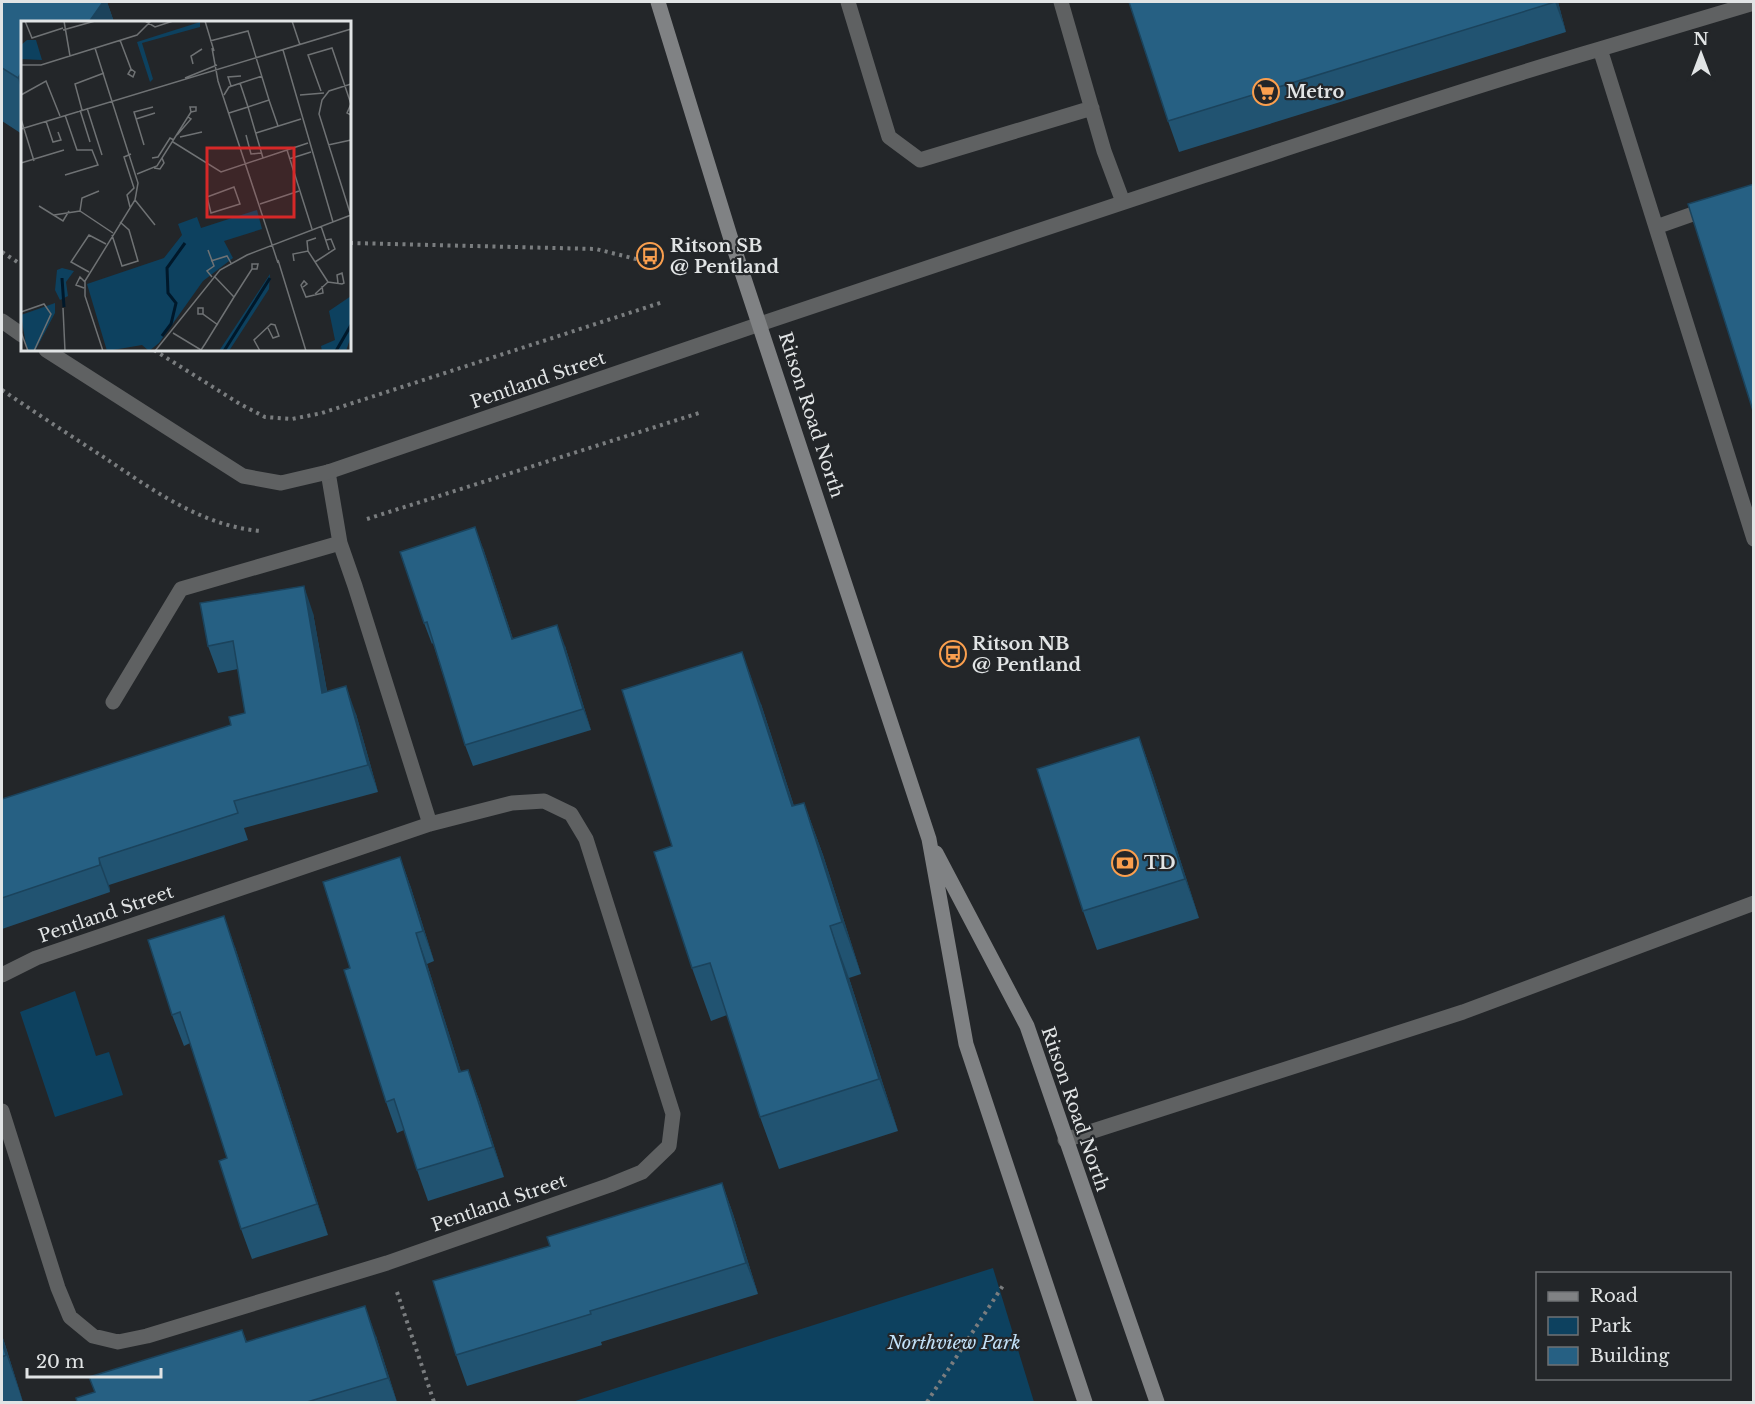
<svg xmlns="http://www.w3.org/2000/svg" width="1755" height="1404" viewBox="0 0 1755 1404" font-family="'Libre Baskerville',serif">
	<rect width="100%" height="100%" fill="#232629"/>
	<path fill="#0d415f" d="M 75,991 L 96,1056 L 109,1052 L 123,1095 L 55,1117 L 20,1012 Z
		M 993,1268 L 1034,1402 L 572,1402 Z"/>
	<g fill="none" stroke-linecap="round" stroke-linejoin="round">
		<path stroke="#7a7d7f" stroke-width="4" stroke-dasharray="3 4.5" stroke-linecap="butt" d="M 350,243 L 596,249 L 652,263
			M 2,252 L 22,265
			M 154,350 L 240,404 L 265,417 L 292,419 L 322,413 L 663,302
			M 2,390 C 36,413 71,436 105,458 C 153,490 203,527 262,531
			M 367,519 L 699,413
			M 397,1292 L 434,1402
			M 927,1402 L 1004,1284"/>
		<path stroke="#5f6162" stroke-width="15" d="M 848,2 L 889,137 L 920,160 L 1092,108
			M 1061,2 L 1104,151 L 1123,202
			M 1600,49 L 1754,3
			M 1656,227 L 1710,208
			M 760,324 C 908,274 1055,225 1203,176 C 1335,133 1466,88 1600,49 L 1754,539
			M 328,472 L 340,543 L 355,586 L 430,824
			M 113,702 L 181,589 L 340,543
			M 2,975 L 36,958 L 430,824 L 512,803 L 544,801 L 571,814 L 586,839 L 673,1114 L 669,1146 L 642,1172 L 610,1185 L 387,1263 L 147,1336 L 118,1342 L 93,1336 L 70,1317 L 58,1288 L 2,1111
			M 1065,1140 L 1463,1012 L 1754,903"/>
		<path stroke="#5f6162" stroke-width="15" d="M 2,321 L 22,335
			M 46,350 L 243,476 L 281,483 L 328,472 L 760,324"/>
		<path stroke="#808284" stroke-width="15" d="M 658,2 L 730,236 L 929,839 L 966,1044 L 1085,1402
			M 936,853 L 1027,1026 L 1157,1402"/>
	</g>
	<path fill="#215371" d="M 2,2 L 107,2 L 114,22 L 22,22 L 22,134 L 2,121 Z
		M 1129,2 L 1558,2 L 1566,32 L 1179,152 L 1168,121 Z
		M 483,548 L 513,639 L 565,646 L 591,730 L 473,766 L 465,745 L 433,643 L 432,644 L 424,623 Z
		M 313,613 L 327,691 L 356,714 L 378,792 L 244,828 L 248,840 L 109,885 L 110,892 L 2,929 L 2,799 L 231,725 L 245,713 L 238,669 L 218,673 L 208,646 Z
		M 761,704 L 794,806 L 804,803 L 823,855 L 861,974 L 849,978 L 898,1131 L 779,1169 L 760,1117 L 727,1015 L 711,1021 L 692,968 L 672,846 Z
		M 1139,737 L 1153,776 L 1199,918 L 1097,950 L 1083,911 Z
		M 400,857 L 411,888 L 434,961 L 427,964 L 461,1072 L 468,1070 L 479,1100 L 504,1177 L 428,1201 L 417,1170 L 404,1130 L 397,1133 L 386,1102 Z
		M 235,947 L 328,1235 L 252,1259 L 241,1229 L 227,1158 L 190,1043 L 184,1046 L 172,1015 Z
		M 722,1183 L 733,1214 L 758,1294 L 601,1342 L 602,1345 L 467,1386 L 456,1355 L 550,1246 Z
		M 242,1330 L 247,1342 L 376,1336 L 397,1402 L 77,1402 L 95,1392 Z
		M 2,1335 L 23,1402 L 2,1402 Z"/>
	<path fill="#1b435c" d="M 103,2 L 107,2 L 114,22 L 89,22 Z
		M 1555,2 L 1558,2 L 1566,32 Z
		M 22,71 L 22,92 L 18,78 Z
		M 475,527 L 483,548 L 520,660 L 512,639 Z
		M 304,586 L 313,613 L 332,720 L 322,693 Z
		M 557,625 L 565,646 L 591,730 L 583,709 Z
		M 742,652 L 761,704 L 811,859 L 792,806 Z
		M 346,686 L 356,714 L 378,792 L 368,765 Z
		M 1139,737 L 1153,776 L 1199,918 L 1185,879 Z
		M 804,803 L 823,855 L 861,974 L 842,922 Z
		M 400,857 L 411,888 L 434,961 L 423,931 Z
		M 99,858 L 109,885 L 110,892 L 100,865 Z
		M 224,916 L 235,947 L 328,1235 L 317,1204 Z
		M 830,926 L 849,978 L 898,1131 L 879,1079 Z
		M 416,933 L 427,964 L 471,1103 L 459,1072 Z
		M 468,1070 L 479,1100 L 504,1177 L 493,1147 Z
		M 722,1183 L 733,1214 L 758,1294 L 746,1263 Z
		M 365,1306 L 376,1336 L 397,1402 L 388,1378 Z
		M 2,1335 L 23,1402 L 2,1342 Z"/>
	<path fill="#266083" stroke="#1b435c" stroke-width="1.5" d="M 2,2 L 103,2 L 89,22 L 22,22 L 22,71 L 18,78 L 2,68 Z
		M 1129,2 L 1555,2 L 1168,121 Z
		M 1754,184 L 1754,414 L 1688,204 Z
		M 475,527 L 512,639 L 557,625 L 583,709 L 465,745 L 427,622 L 424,623 L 400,552 Z
		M 304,586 L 322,693 L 346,686 L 368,765 L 234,801 L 238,813 L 99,858 L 100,865 L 2,898 L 2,799 L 231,725 L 229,717 L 245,713 L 233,641 L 208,646 L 200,603 Z
		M 742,652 L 792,806 L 804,803 L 842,922 L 830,926 L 879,1079 L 760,1117 L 710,963 L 692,968 L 654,852 L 672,846 L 622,690 Z
		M 1139,737 L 1185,879 L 1083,911 L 1037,769 Z
		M 400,857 L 423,931 L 416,933 L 459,1072 L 468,1070 L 493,1147 L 417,1170 L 394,1099 L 386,1102 L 344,970 L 350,968 L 323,882 Z
		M 224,916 L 317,1204 L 241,1229 L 219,1161 L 227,1158 L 180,1012 L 172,1015 L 148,940 Z
		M 722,1183 L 746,1263 L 590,1311 L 591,1314 L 456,1355 L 433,1281 L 550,1246 L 547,1237 Z
		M 365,1306 L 388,1378 L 307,1402 L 77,1402 L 76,1398 L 95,1392 L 89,1377 L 242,1330 L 246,1342 Z
		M 2,1342 L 6,1355 L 2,1357 Z"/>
	<defs>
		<symbol id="supermarket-ring" viewBox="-11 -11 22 22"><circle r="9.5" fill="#232629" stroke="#fa9f4e" stroke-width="1.5"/><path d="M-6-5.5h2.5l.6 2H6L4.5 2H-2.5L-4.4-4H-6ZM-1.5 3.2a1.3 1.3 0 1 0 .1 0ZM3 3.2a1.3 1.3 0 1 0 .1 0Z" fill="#fa9f4e"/></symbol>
		<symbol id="bus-ring" viewBox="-11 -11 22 22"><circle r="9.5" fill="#232629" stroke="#fa9f4e" stroke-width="1.5"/><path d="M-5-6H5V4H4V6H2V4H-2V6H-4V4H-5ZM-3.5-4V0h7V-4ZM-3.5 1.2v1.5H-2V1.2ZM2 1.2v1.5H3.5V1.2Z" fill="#fa9f4e"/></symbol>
		<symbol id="bank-ring" viewBox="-11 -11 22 22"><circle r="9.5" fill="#232629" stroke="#fa9f4e" stroke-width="1.5"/><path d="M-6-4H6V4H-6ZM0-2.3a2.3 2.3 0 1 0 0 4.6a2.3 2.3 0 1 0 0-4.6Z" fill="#fa9f4e"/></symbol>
	</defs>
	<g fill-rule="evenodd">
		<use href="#supermarket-ring" x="1251" y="77" width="30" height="30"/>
		<use href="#bus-ring" x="635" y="241" width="30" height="30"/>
		<use href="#bus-ring" x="938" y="639" width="30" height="30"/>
		<use href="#bank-ring" x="1110" y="848" width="30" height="30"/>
	</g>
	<g text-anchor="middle" stroke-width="4.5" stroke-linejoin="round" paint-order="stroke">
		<g font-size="18" font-weight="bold" fill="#e1e4e5" stroke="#232629" text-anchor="start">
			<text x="1286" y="98">Metro</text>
			<text x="670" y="252">Ritson SB<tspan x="670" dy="21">@ Pentland</tspan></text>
			<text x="972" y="650">Ritson NB<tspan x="972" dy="21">@ Pentland</tspan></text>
			<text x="1144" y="869">TD</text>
		</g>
		<g font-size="18" fill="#e1e4e5" stroke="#232629">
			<text transform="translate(538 380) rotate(-19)" y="6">Pentland Street</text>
			<text transform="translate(811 415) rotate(72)" y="6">Ritson Road North</text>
			<text transform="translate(106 914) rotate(-19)" y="6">Pentland Street</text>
			<text transform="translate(1075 1109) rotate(71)" y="6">Ritson Road North</text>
			<text transform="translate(499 1203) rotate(-19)" y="6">Pentland Street</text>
		</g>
		<g font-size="18" font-style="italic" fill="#c2e1f8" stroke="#232629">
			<text x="954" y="1349">Northview Park</text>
		</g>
	</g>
	<g transform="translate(21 21)">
		<rect width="330" height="330" fill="#232629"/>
		<path d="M 179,1 L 179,6 L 121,22 L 132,58 L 129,61 L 116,21 ZM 6,19 L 15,19 L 21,39 L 0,38 L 0,24 ZM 236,189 L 241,208 L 203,220 L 212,237 L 182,260 L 138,322 L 128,330 L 121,324 L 86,330 L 66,263 L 143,237 L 161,214 L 157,203 L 176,196 L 180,207 ZM 41,247 L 53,250 L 45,261 L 47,275 L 39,279 L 34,269 L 36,249 ZM 249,253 L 248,268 L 208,330 L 198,330 ZM 330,275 L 330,315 L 325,330 L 301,330 L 300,325 L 314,319 L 308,290 ZM 34,282 L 34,292 L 14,330 L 6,330 L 0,294 Z" fill="#0d415f"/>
		<path fill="none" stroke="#00182a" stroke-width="3" d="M 41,257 L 43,286M 141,315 L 150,303 L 155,282 L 147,272 L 146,247 L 164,222M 203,330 L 249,257M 315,330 L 330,304"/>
		<path fill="none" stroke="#6f7274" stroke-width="1.5" d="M 4,0 L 11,17 L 42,7M 43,0 L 49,35M 124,0 L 134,6 L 152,0M 184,0 L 193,30M 271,0 L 279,24M 42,9 L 74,0M 99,19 L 110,48 L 114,51 L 112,56 L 107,53 L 110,48M 189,20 L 227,10 L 248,79 L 227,86 L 219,62M 74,27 L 117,162 L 114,179 L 64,260 L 64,275 L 82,330M 191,27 L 197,60 L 257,242M 262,29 L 312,201M 172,43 L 170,35 L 181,28M 0,44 L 20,44 L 116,14 L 130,0M 164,57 L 196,44M 210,65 L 207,56 L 220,55M 300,70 L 287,34 L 311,27 L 330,83 L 326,92 L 330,94M 0,74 L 25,60 L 39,95M 203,74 L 208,66 L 241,55M 279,74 L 303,72M 248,79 L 257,105M 66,87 L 81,134M 59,89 L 69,121M 61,89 L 54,63 L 83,52M 208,92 L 227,86 L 242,137M 0,98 L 13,140M 115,98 L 134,92M 25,100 L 32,121 L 40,119 L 37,111M 0,108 L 330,8M 235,112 L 280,98M 156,114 L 170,98 L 167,96M 225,114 L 230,133 L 240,132M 159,116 L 181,111M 152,121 L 200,151 L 266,129 L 291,208M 123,124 L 113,91 L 132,86M 307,124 L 330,119M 266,129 L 287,122M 131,137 L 137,136 L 149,117 L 153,119M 268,138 L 290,131M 0,142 L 43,129M 133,147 L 139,148 L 143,142 L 141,137M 116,153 L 136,145 L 170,91 L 169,86 L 175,86 L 175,90 L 170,91M 44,154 L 77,144 L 71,129 L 56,129 L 44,94M 213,166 L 219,183 L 190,192 L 186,176 ZM 78,170 L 61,177 L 59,190 L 92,212M 114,179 L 134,204M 239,183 L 278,170M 18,185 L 42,200 L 48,190M 109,186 L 106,174 L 113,167 L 103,136 L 110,133M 33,194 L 59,190M 330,195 L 298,93 L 301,79 L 308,70 L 330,63M 300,205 L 308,229M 91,214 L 101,245 L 117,240 L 108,209 L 99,201M 187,229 L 193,245 L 186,250 L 191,256M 287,230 L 286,220 L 295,217M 257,239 L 285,330M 190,240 L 206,235 L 210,242M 273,240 L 272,233 L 287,230 L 307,261 L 294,273M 294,241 L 314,228 L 310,218 L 305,219M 68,251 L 50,241 L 68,214 L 85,223M 307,261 L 321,263 L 323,262 L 321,252 L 316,254 L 317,262M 282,266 L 286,263 L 283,260 L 280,264 L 285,276 L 302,272 L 301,265M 63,267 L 55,264 L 59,256 L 64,261M 213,276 L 231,248 L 231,243 L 237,243 L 236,248 L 231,248M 42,287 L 44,330M 0,291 L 23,283 L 30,293 L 13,330M 182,293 L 177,293 L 177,287 L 182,287 L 182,293 L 197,304M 0,311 L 7,330M 152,312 L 180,329 L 184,323 L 213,276 L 193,255M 134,330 L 199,249 L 226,234 L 330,194M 239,330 L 233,319 L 250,303 L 254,304 L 258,315 L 252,317 L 247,307"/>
		<path fill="#d62828" fill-opacity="0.15" stroke="#d62828" stroke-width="3" d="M 186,127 L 273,127 L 273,196 L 186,196 Z"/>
		<rect width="330" height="330" fill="none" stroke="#e1e4e5" stroke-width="3"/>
	</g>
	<rect width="1755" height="1404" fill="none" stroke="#e1e4e5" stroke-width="6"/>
	<rect x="1536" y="1272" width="195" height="108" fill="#232629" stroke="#6f7274" stroke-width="1.5"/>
	<rect x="1548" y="1292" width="30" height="9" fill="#808284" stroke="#6f7274" stroke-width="1.5"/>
	<text x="1590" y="1302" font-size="18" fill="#e1e4e5">Road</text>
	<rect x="1548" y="1317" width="30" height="18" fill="#0d415f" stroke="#6f7274" stroke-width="1.5"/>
	<text x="1590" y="1332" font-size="18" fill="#e1e4e5">Park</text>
	<rect x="1548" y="1347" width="30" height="18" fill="#266083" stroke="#6f7274" stroke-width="1.5"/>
	<text x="1590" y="1362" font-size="18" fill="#e1e4e5">Building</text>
	<g transform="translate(1701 54)" stroke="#232629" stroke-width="4.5" paint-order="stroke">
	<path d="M0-4.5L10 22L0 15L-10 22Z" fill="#e1e4e5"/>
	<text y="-9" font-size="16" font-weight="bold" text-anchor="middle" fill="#e1e4e5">N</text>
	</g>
	<path d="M27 1368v9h134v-9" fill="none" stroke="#e1e4e5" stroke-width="3"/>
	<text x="36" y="1368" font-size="18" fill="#e1e4e5" stroke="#232629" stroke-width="4.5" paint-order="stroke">20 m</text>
</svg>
